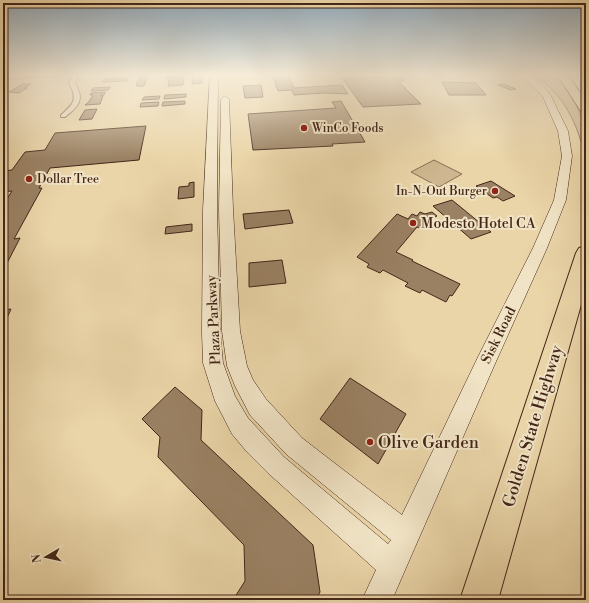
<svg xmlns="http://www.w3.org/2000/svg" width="589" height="603" viewBox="0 0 589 603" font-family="'Libre Bodoni',serif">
	<rect width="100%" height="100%" fill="#ead5a8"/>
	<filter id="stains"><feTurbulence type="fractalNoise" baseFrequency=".005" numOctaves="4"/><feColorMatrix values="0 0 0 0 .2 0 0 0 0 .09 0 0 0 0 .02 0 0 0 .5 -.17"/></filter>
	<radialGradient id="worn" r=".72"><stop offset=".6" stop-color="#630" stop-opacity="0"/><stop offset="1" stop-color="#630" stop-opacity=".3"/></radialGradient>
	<path fill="#ceb790" stroke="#896e54" d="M 531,74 L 557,74 C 580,105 586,122 586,160 C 578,125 564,92 531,74 Z
		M 434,160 L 462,174 L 439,187 L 411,172 Z"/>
	<path fill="#9a8163" stroke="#442618" d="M 272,74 L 288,74 L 294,88 L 342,85 L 348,94 L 325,93 L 294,95 L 292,90 L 278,91 Z
		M 193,75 L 203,75 L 202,83 L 192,84 Z
		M 147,76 L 144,86 L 136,86 L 139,77 Z
		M 184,76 L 183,85 L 168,86 L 169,79 L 166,78 Z
		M 401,76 L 405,80 L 399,82 L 421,104 L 363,107 L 343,79 Z
		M 128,78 L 127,81 L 102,82 L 104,79 Z
		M 442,82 L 476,83 L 486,95 L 449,95 Z
		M 23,84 L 31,84 L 25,88 L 27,88 L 19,93 L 9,92 Z
		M 503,84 L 516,89 L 511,90 L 498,85 Z
		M 261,85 L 263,97 L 245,98 L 243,86 Z
		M 110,87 L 108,90 L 91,91 L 93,88 Z
		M 105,92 L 104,95 L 101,95 L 101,96 L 103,96 L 100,104 L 85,105 L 88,103 L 93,95 L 90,95 L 91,93 Z
		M 186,94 L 186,97 L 164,99 L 165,95 Z
		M 160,96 L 159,99 L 142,100 L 144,97 Z
		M 185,101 L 185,104 L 162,106 L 163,102 Z
		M 341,101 L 365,142 L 332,144 L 333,146 L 253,150 L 248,114 L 336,108 L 332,102 Z
		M 159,102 L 158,106 L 140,107 L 141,103 Z
		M 97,109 L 92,119 L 79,120 L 85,110 Z
		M 146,126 L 139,160 L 50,168 L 39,188 L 42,188 L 14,239 L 20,238 L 3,271 L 3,205 L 12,191 L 3,192 L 3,171 L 12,170 L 25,152 L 45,150 L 55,133 Z
		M 491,181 L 515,196 L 503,201 L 497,197 L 493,198 L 476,186 Z
		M 194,182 L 194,197 L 178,199 L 179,187 L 189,186 L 189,183 Z
		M 452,200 L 491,232 L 471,239 L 433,206 Z
		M 289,210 L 293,223 L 245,229 L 243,214 Z
		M 420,212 L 425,214 L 432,212 L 437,216 L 433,218 L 424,229 L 417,227 L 396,252 L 413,260 L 412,261 L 460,284 L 452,296 L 450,295 L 446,302 L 422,290 L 420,293 L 405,286 L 408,283 L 383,270 L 380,273 L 367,267 L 369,264 L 357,257 L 397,214 L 408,219 L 412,214 L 417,216 Z
		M 192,224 L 192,231 L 165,234 L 166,227 Z
		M 282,260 L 286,283 L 249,287 L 249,263 Z
		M 11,309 L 4,325 L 3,326 L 3,310 Z
		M 350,378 L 406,414 L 378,464 L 320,419 Z
		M 175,387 L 202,410 L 201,440 L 313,545 L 320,592 L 316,600 L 233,600 L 245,581 L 244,545 L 158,457 L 160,437 L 142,419 Z"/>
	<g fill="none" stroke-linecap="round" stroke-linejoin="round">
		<defs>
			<path id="street" d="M 73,74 L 79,74 L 75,83 C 85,100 79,106 65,117 L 61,117 L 61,115 C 74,104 78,99 69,83 Z"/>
			<path id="secondary" d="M 60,74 L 56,76 L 3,79 L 3,75 Z
				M 210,74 L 218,74 L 217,210 L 220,332 L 223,363 L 235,396 L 248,418 L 284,457 L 388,544 L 391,540 L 286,454 L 250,415 L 235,386 L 227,366 L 222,331 L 219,209 L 221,99 L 225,96 L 229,99 L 233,209 L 240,331 L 247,366 L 253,380 L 266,399 L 302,438 L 402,515 L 477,359 L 533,248 L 554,200 L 562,156 L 558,131 L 543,97 L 533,86 L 517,74 L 526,74 L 539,82 L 550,94 L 568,131 L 572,156 L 566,200 L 547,248 L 494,366 L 392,600 L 362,600 L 376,570 L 268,473 L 247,452 L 232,434 L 215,401 L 203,363 L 202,332 L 203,210 Z"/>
			<path id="highway" d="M 557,74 L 567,74 L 586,101 L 586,115 L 582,113 Z
				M 586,246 L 586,287 L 498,600 L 460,600 L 576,253 L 579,248 Z"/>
		</defs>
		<use href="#street" stroke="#6e523c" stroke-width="2"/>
		<use href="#secondary" stroke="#442618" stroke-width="1"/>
		<use href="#highway" stroke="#442618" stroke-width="2"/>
		<use href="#street" fill="#f1e4c6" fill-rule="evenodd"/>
		<use href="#secondary" fill="#f1e4c6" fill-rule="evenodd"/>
		<use href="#highway" fill="#ead5a8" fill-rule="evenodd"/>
	</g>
	<linearGradient id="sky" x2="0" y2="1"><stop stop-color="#92aabb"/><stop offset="0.47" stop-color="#f6ecd8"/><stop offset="1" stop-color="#f6ecd8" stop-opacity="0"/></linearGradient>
	<rect width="589" height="159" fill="url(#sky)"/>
	<g fill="#8f2418" stroke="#f1e4c6" stroke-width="1.5">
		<circle cx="304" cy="128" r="4"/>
		<circle cx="29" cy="179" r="4"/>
		<circle cx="495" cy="191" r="4"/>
		<circle cx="413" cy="223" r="4"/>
		<circle cx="370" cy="442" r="4"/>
	</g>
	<g text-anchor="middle" stroke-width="4" stroke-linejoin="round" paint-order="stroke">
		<g font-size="12" fill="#442618" stroke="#f1e4c6" text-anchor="start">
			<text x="312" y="132">WinCo Foods</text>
			<text x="37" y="183">Dollar Tree</text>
			<text x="487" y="195" text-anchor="end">In-N-Out Burger</text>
		</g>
		<g font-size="14" fill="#442618" stroke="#f1e4c6" text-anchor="start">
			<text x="421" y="228">Modesto Hotel CA</text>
		</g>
		<g font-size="14" fill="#442618" stroke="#f1e4c6">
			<text transform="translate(213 320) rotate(-93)" y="5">Plaza Parkway</text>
			<text transform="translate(498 335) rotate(-64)" y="5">Sisk Road</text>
		</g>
		<g font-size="17" fill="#442618" stroke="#f1e4c6">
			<text transform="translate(532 426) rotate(-73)" y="6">Golden State Highway</text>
		</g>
		<g font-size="17" fill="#442618" stroke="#f1e4c6" text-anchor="start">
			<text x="378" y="448">Olive Garden</text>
		</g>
	</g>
	<rect width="589" height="603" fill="none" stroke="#ead5a8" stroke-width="16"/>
	<rect x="4" y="4" width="581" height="595" fill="none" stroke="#442618" stroke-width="2"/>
	<rect x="8" y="8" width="573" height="587" fill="none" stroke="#442618"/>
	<g transform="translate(46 557) rotate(261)" stroke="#f1e4c6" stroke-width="3" paint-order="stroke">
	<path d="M0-3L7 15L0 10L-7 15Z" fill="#442618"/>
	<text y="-6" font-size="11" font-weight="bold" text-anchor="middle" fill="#442618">N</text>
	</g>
	<rect width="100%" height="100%" filter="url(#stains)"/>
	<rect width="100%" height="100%" fill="url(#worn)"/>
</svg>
